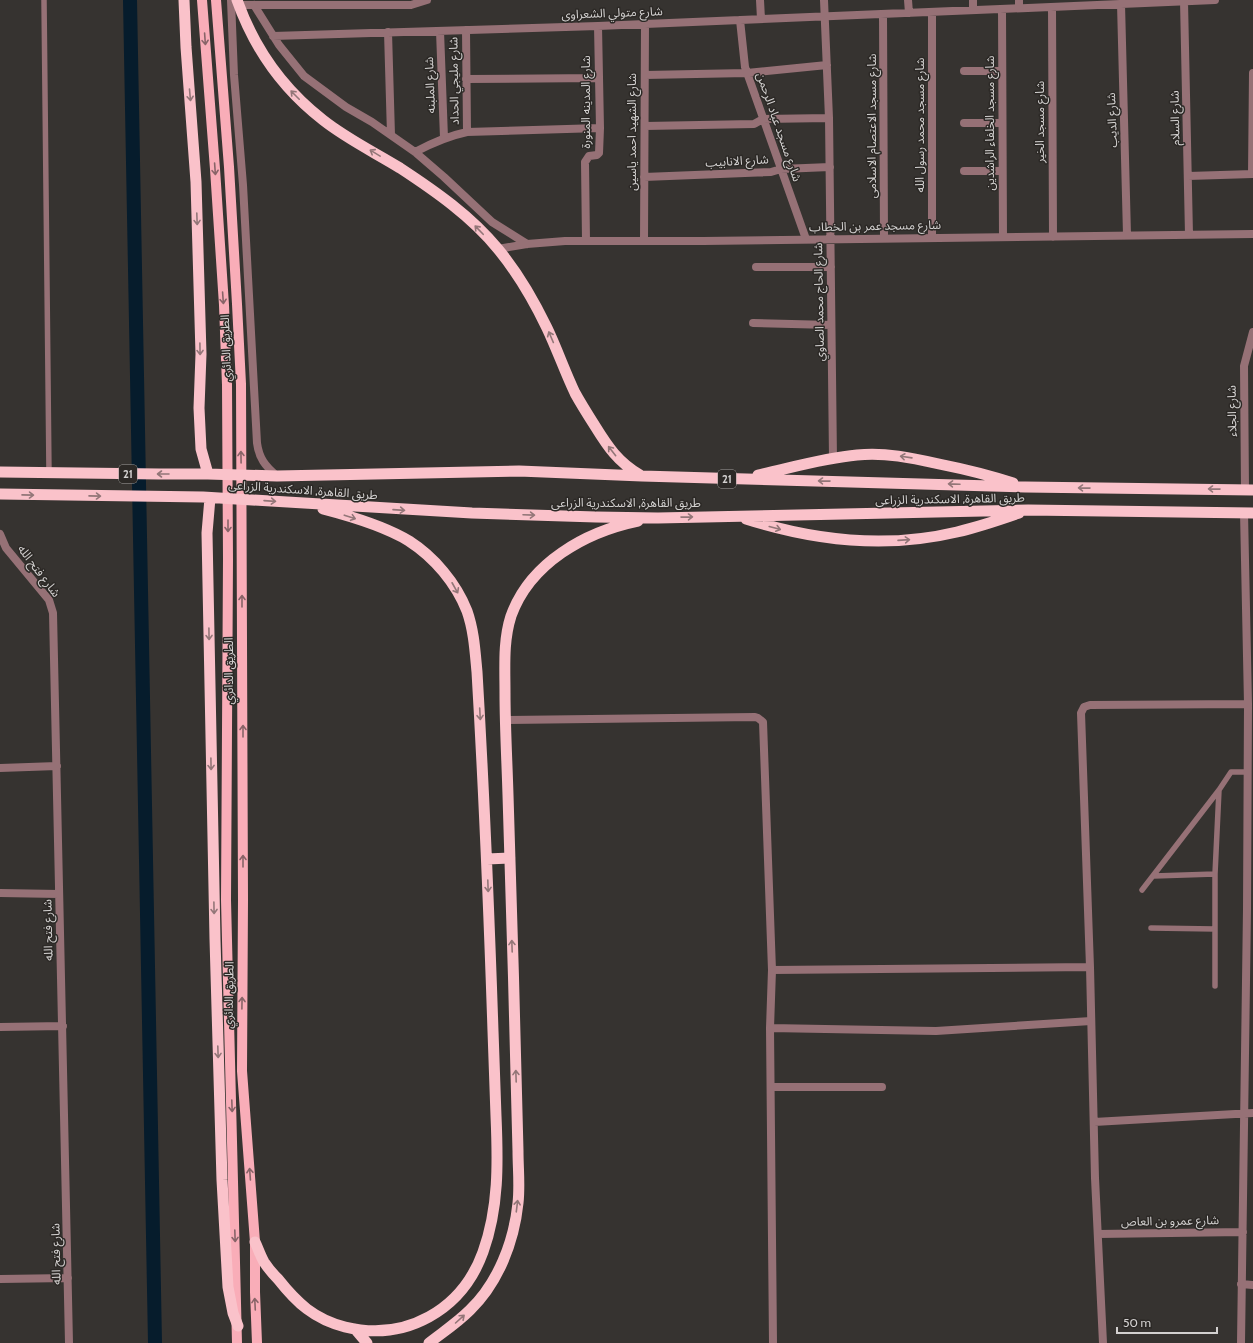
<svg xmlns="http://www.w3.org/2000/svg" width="1253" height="1343" viewBox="0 0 1253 1343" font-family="Cabin,'Noto Sans Arabic',sans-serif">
	<rect width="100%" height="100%" fill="#363330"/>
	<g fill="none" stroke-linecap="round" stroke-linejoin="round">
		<path stroke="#061c2c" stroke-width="14" d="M 130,0 L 155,1343"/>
		<path stroke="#967176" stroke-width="5.5" d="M 44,0 L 49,473
			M 1154,876 L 1215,874
			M 1142,890 L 1219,790 L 1231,772 L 1247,772
			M 1151,928 L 1215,929
			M 1215,986 L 1215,874 L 1219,790"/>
		<path stroke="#967176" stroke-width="8" d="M 231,0 L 234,75 L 243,185 L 257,443 C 259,458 265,466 277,476
			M 760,0 L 761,19
			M 824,0 L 829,118 L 833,459
			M 908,0 L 909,13
			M 973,0 L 973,10
			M 1019,0 L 1019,8
			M 1184,1 L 1189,235
			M 1121,4 L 1127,235
			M 236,5 L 411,5 L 427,0
			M 254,5 L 279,45 L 304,76 L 346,107 L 372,122 L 415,152 L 444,177 L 492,222 L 527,244
			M 1052,7 L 1053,237
			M 1002,9 L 1003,237
			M 883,14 L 884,238
			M 740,20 L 745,67 L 806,239
			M 466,30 L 467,132
			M 440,31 L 444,138
			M 388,32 L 391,135
			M 273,36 L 598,26 L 1215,0
			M 964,71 L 1002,71
			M 645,75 L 747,73 L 827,65
			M 466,79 L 599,78
			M 964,123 L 1002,123
			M 645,126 L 754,124 L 763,119 L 829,118
			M 415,152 C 432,143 448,136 467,132 L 600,128
			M 964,171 L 1002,171
			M 1252,174 L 1253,73
			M 1188,176 L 1253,174
			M 644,177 L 771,172 L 781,169 L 830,167
			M 932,237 L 932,12
			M 586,241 L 585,162 L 589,156 L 597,155 L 599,153 L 600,128 L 598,26
			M 644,241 L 645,24
			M 498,249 L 527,244 L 565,241 L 703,241 L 1253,234
			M 756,267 L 831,267
			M 753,323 L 831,325
			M 1245,490 L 1244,366 L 1253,332
			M 0,534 L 6,548 L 49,600 L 53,613 L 69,1343
			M 505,720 L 755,717 L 758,718 L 763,722 L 772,970 L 770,1028 L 773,1343
			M 0,768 L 57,766
			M 0,893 L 59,894
			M 772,970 L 1090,967
			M 0,1027 L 63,1026
			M 770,1028 L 936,1031 L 1091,1021
			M 771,1087 L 882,1087
			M 1094,1122 L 1253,1113
			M 1098,1234 L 1243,1232
			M 0,1279 L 68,1278
			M 1241,1284 L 1253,1285
			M 1103,1343 L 1095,1178 L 1090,967 L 1081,713 L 1084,707 L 1090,705 L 1248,704
			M 1241,1343 L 1247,909 L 1248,704 L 1244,512"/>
		<path stroke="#f9adb8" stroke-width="10" d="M 202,0 L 215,169 L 224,305 L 227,385 L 228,559 L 226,900 L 237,1343
			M 216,0 L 229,167 L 237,304 L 241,384 L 243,900 L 242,1071 L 255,1242 L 255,1292 L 257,1343"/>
		<path stroke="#fac2ca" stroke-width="11" d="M 184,0 L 186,47 L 196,182 L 201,354 L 199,408 L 201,449 L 208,474
			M 237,0 C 254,48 283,89 323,120 C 347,139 374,152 400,168 C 435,191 471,216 498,249 C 517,272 534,301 547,328 C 557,349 565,372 575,393 C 581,404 588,415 595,426 C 608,447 618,462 640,475
			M 0,472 L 159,474 L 208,474 L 277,476 L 519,471 L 642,476 L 1025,487 L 1253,490
			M 758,475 C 790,468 824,458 857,455 C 885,452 912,458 939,464 C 964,469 989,475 1013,483
			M 0,494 L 203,497 L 472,513 L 596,517 L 658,518 L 1028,510 L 1253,513
			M 210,498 L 207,533 L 215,939 L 222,1180 L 228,1287 L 233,1313 L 238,1326
			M 746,519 C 815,541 886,549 957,532 C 978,527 999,520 1019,513
			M 487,859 L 510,858
			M 255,1242 C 258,1248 260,1255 264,1262 C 268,1268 273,1274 278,1279 C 297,1303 314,1319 345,1327 C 406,1342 462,1310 483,1252 C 499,1208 498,1162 496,1116 C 495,1088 494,1060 493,1031 C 489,911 484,791 477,672 C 475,651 474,631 467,611 C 456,583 434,557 409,541 C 386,527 350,516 323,509
			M 355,1329 L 367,1343
			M 429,1343 C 443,1332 457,1323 470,1310 C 498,1283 514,1242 518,1203 C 520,1186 518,1168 518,1151 C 515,1032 512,914 508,795 C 507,761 505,727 505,693 C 505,667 503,641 511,616 C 530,563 585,532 638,521"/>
	</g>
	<defs><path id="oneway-shaft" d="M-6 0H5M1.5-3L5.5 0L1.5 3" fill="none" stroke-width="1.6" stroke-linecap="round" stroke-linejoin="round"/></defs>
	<g stroke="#886468">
		<use href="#oneway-shaft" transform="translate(205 39) rotate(86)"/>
		<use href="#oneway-shaft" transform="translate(215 169) rotate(86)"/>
		<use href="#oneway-shaft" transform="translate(223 298) rotate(86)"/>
		<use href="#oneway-shaft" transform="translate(241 457) rotate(-91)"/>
		<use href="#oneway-shaft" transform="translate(228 526) rotate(90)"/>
		<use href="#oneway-shaft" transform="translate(242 601) rotate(-90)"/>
		<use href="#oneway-shaft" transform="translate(243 731) rotate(-90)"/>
		<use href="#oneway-shaft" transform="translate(243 861) rotate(-90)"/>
		<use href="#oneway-shaft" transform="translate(242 1003) rotate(-89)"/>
		<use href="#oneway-shaft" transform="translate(232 1106) rotate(88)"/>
		<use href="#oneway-shaft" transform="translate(250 1174) rotate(-94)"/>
		<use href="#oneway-shaft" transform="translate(235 1236) rotate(88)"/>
		<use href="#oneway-shaft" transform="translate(255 1304) rotate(-93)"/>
	</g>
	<g stroke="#937678">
		<use href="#oneway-shaft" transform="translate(190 95) rotate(85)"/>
		<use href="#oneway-shaft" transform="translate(295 95) rotate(-135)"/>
		<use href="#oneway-shaft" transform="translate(375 153) rotate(-149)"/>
		<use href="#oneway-shaft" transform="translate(197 219) rotate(88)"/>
		<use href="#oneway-shaft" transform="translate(479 230) rotate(-134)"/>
		<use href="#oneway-shaft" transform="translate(551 337) rotate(-113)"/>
		<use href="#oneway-shaft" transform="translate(200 349) rotate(89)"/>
		<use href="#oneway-shaft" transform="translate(612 451) rotate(-128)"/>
		<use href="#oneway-shaft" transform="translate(906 457) rotate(-172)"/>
		<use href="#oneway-shaft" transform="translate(163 474) rotate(180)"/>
		<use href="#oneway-shaft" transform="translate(824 481) rotate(-179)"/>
		<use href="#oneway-shaft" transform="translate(954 484) rotate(-178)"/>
		<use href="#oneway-shaft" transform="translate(1084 488) rotate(-179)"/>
		<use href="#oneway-shaft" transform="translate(1214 489) rotate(-179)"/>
		<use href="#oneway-shaft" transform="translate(28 495) rotate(1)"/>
		<use href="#oneway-shaft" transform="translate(95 496) rotate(1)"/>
		<use href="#oneway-shaft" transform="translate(270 501) rotate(4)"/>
		<use href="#oneway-shaft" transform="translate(399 510) rotate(4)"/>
		<use href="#oneway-shaft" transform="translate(529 515) rotate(2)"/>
		<use href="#oneway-shaft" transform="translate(350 517) rotate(18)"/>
		<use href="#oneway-shaft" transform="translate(687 517) rotate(-1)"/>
		<use href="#oneway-shaft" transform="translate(775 528) rotate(15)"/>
		<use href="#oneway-shaft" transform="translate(904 540) rotate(-4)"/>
		<use href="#oneway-shaft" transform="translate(455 588) rotate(61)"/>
		<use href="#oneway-shaft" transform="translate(209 634) rotate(89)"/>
		<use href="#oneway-shaft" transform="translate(480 714) rotate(87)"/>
		<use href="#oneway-shaft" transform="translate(211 764) rotate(89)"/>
		<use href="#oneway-shaft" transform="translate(488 886) rotate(88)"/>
		<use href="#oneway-shaft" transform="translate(214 908) rotate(89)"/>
		<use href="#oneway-shaft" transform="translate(512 946) rotate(-92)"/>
		<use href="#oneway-shaft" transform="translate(218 1052) rotate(88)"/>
		<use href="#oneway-shaft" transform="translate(516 1076) rotate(-92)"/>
		<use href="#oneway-shaft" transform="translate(517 1206) rotate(-83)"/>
		<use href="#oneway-shaft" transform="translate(460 1319) rotate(-42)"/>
	</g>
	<g text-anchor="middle" stroke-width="3" stroke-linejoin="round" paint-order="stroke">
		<g fill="#2c2926" stroke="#a19f9d" stroke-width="1">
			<rect x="119" y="465" width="18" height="18" rx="3"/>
			<rect x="718" y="470" width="18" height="18" rx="3"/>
		</g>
		<g font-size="11" font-weight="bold" fill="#d3d1d0">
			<text x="128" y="478">21</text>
			<text x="727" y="483">21</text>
		</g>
		<g font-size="12" fill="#d3d1d0" stroke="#2c2926">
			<text transform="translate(612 13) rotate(-2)" y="4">شارع متولي الشعراوى</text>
			<text transform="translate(454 81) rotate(-91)" y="4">شارع مليجي الحداد</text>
			<text transform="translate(430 85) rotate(-92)" y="4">شارع الملبنه</text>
			<text transform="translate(586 102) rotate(-90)" y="4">شارع المدينه المنورة</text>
			<text transform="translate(1175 118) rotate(-91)" y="4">شارع السلام</text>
			<text transform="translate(1112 120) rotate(-92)" y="4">شارع الديب</text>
			<text transform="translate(1040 122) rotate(-90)" y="4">شارع مسجد الخير</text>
			<text transform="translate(990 123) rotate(-90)" y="4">شارع مسجد الخلفاء الراشدين</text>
			<text transform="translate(920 125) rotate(-90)" y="4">شارع مسجد محمد رسول الله</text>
			<text transform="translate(872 126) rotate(-90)" y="4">شارع مسجد الاعتصام الاسلامى</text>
			<text transform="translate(779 127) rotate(71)" y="4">شارع مسجد عباد الرحمن</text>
			<text transform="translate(632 132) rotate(-90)" y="4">شارع الشهيد احمد ياسين</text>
			<text transform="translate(737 161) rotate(-3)" y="4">شارع الانابيب</text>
			<text transform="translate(875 226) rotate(-1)" y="4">شارع مسجد عمر بن الخطاب</text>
			<text transform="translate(819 302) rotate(-91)" y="4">شارع الحاج محمد الصاوي</text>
			<text transform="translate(226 348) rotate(-92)" y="4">الطريق الدائري</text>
			<text transform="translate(1232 411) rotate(-91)" y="4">شارع الجلاء</text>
			<text transform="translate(303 490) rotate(4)" y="4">طريق القاهرة, الاسكندرية الزراعى</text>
			<text transform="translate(950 499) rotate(-1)" y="4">طريق القاهرة, الاسكندرية الزراعى</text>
			<text x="626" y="507">طريق القاهرة, الاسكندرية الزراعى</text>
			<text transform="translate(39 571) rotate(53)" y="4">شارع فتح الله</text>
			<text transform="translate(229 671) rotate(-90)" y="4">الطريق الدائري</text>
			<text transform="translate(48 930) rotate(-91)" y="4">شارع فتح الله</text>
			<text transform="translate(229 995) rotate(-89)" y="4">الطريق الدائري</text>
			<text transform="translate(1170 1221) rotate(-1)" y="4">شارع عمرو بن العاص</text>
			<text transform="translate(56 1254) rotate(-91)" y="4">شارع فتح الله</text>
		</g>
	</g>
	<path d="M1117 1327v6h100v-6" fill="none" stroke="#d3d1d0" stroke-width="2"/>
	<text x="1123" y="1327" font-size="12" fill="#d3d1d0" stroke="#2c2926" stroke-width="3" paint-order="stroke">50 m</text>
</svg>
